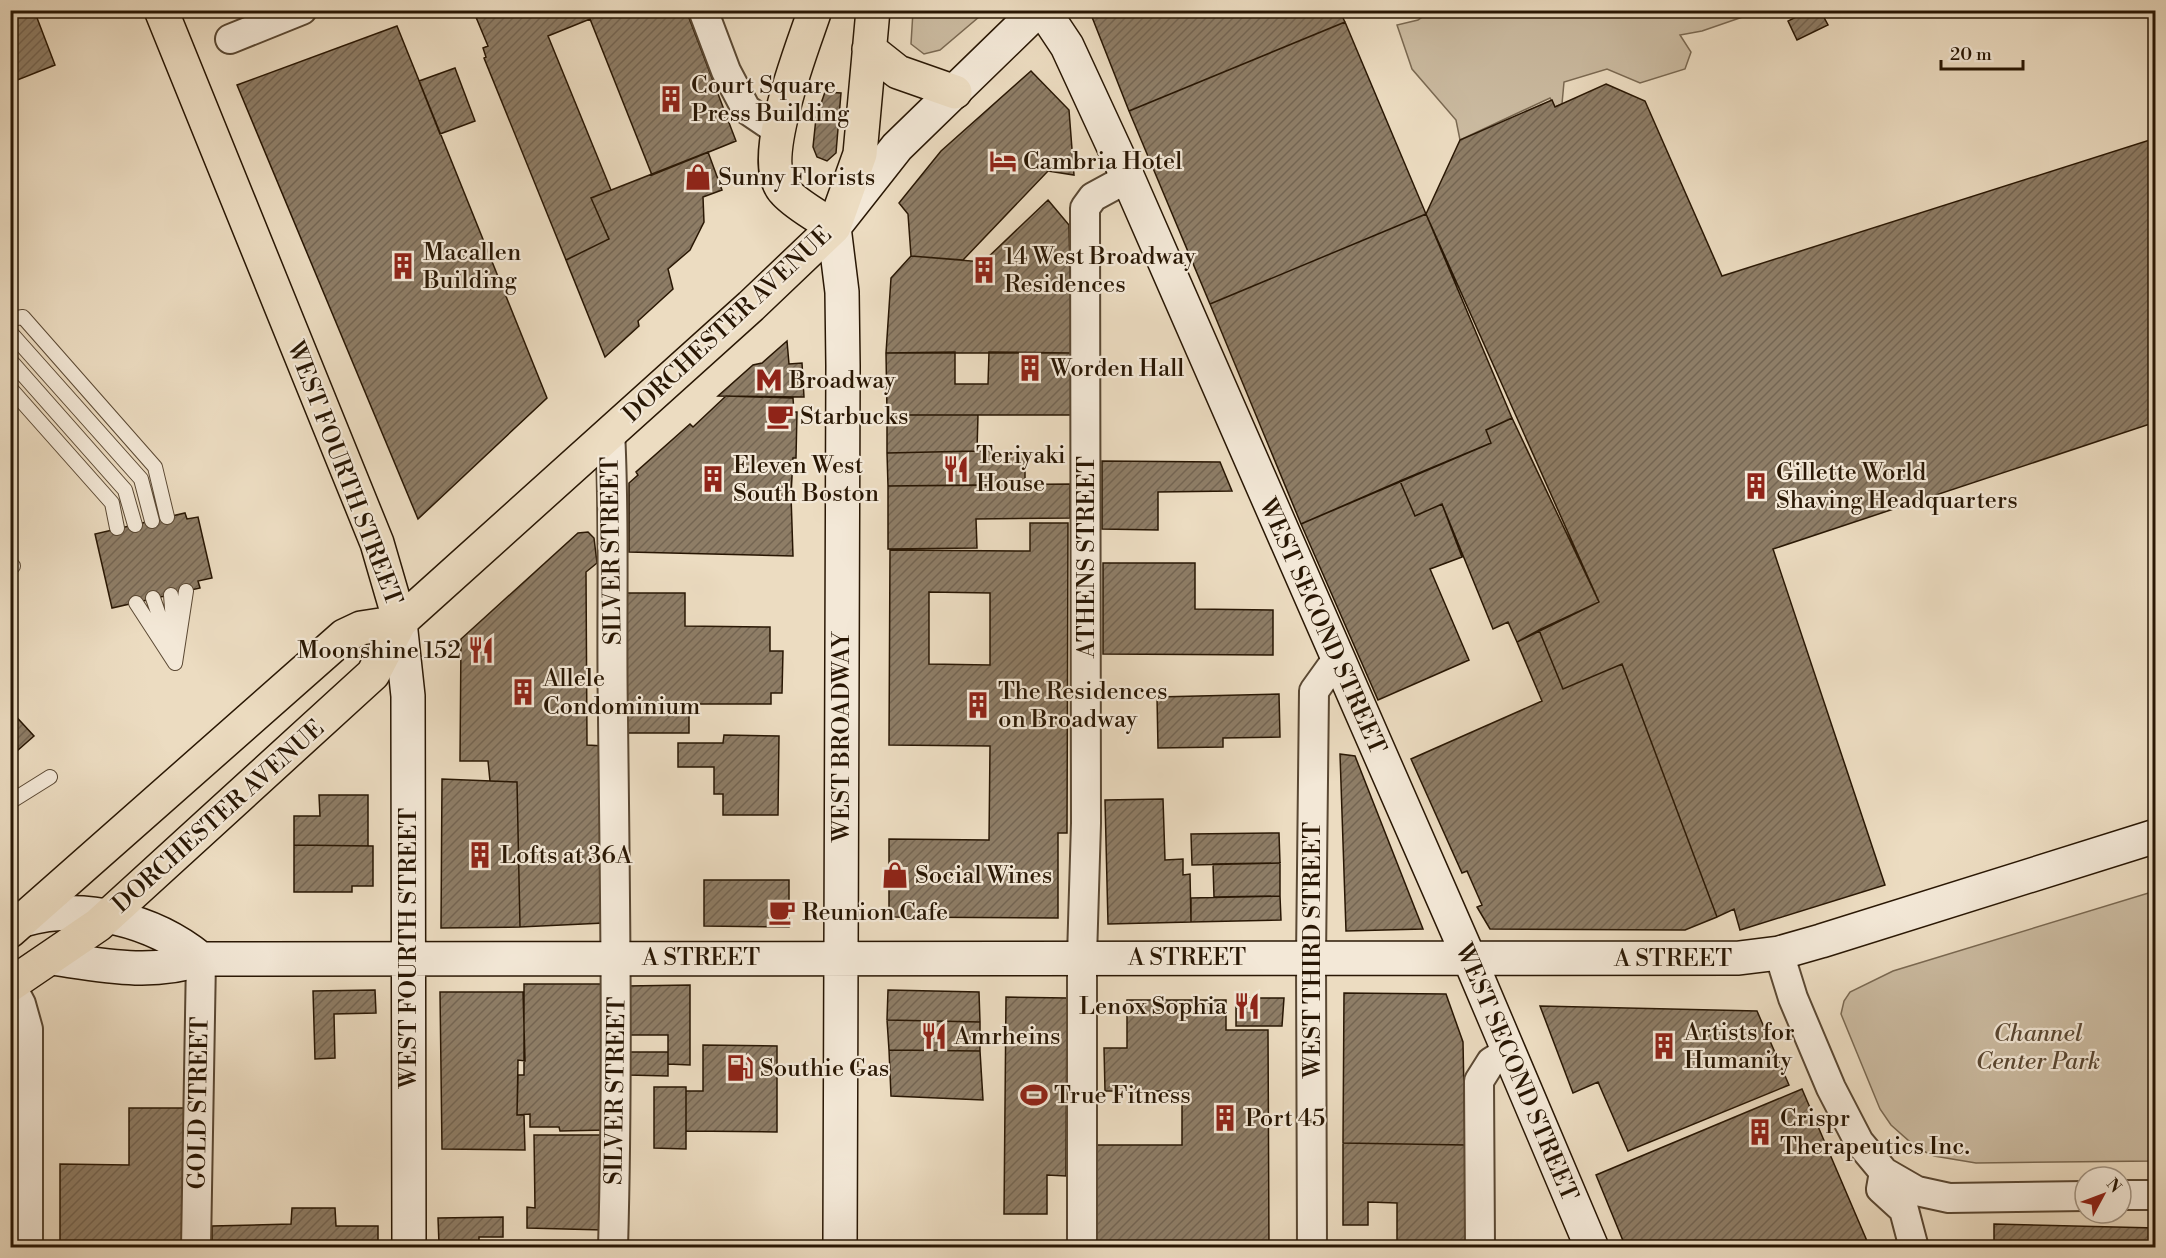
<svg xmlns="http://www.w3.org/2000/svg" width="2166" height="1258" viewBox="0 0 2166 1258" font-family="'Libre Bodoni',serif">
	<defs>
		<pattern id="building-hatch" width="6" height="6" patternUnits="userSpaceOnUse" patternTransform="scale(1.5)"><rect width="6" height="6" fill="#8e7d66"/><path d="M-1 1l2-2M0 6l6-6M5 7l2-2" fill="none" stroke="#746552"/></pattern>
	</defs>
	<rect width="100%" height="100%" fill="#ecdcc1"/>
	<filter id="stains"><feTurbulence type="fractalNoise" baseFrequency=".00333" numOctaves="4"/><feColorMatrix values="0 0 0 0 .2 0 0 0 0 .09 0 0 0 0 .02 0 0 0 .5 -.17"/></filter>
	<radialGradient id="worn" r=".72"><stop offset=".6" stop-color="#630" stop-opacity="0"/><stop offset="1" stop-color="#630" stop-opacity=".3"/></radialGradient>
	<path fill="#cbbba1" stroke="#7a6952" stroke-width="1.5" d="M 1432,10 L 1760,11 L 1702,31 L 1680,35 L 1691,52 L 1685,69 L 1640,83 L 1607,69 L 1564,82 L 1562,104 L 1555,107 L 1550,98 L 1460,140 L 1456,120 L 1412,69 L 1397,25 L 1418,20 Z
		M 913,11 L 913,10 L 986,11 L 940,50 L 924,54 L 911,44 Z
		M 2155,891 L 2155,1161 L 1976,1163 L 1934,1156 L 1917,1148 L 1891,1125 L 1880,1109 L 1841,1014 L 1844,1001 L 1850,992 L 1893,971 Z"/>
	<path fill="url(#building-hatch)" stroke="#291704" stroke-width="1.5" fill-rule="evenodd" d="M 10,10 L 34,10 L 55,65 L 10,83 Z
		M 473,10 L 686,10 L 736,141 L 652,175 L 590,19 L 548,36 L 611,190 L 591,198 L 609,239 L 566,260 L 484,58 L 486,57 L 483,48 L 488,46 Z
		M 1101,10 L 1339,10 L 1345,22 L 1129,111 L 1092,17 Z
		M 1810,10 L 1820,10 L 1828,25 L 1797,40 L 1788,21 Z
		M 1345,22 L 1426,214 L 1210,304 L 1129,111 Z
		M 397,26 L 547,398 L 418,519 L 237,85 Z
		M 455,68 L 475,121 L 440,134 L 419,81 Z
		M 1031,71 L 1069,110 L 1074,175 L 1048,171 L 963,260 L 911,256 L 908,214 L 899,203 L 941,151 Z
		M 1606,84 L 1645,101 L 1722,276 L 2156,138 L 2156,422 L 1773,549 L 1885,885 L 1740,930 L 1734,909 L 1717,917 L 1622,664 L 1563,689 L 1539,630 L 1599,602 L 1426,214 L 1460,140 L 1552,100 L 1555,107 Z
		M 825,92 L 841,93 L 836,153 L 827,161 L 817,157 L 813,147 L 816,118 Z
		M 708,152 L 722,190 L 703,197 L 704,222 L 690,250 L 668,269 L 673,289 L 638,321 L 639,326 L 605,357 L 566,260 L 609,239 L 591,198 Z
		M 1048,200 L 1069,225 L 1072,353 L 886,353 L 891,278 L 911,256 L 983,262 Z
		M 1426,214 L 1512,418 L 1486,430 L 1491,443 L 1301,524 L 1210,304 Z
		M 787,341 L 789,364 L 802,363 L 804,397 L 718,396 L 753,365 L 762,363 Z
		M 955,352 L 955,384 L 988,384 L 989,352 L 1072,353 L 1073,415 L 887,415 L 886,353 Z
		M 726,396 L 793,398 L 794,412 L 797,412 L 796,458 L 793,458 L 791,495 L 793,556 L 629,552 L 629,483 L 638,475 L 636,472 L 690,424 L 693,427 Z
		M 887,415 L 978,415 L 977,451 L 887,453 Z
		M 1512,418 L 1599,602 L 1517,642 L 1508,622 L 1493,629 L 1442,504 L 1415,516 L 1400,481 L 1491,443 L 1486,430 Z
		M 977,451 L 1025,453 L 1025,485 L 888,486 L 887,453 Z
		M 1102,461 L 1220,462 L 1232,491 L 1158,492 L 1158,530 L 1102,529 Z
		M 1400,481 L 1415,516 L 1442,504 L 1462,557 L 1430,569 L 1469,660 L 1378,700 L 1301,524 Z
		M 1070,484 L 1070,518 L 976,519 L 977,548 L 888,549 L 888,486 Z
		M 185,513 L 187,519 L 198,517 L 212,578 L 198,581 L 200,588 L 112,608 L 95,534 Z
		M 1030,523 L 1068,523 L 1067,833 L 1058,833 L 1058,918 L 889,917 L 889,839 L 989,840 L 990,746 L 889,745 L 890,550 L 1030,551 ZM 929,592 L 990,593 L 990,665 L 929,664 Z
		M 588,532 L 594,538 L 597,563 L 586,572 L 587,745 L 604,746 L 604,923 L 520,927 L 517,782 L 490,781 L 488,761 L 460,761 L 461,639 L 578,533 Z
		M 1103,563 L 1195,563 L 1195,609 L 1273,610 L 1273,655 L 1103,654 Z
		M 626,593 L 685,593 L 685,626 L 770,627 L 770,651 L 783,651 L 782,693 L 771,693 L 771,704 L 689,704 L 689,733 L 625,733 Z
		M 1539,630 L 1563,689 L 1622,664 L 1717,917 L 1685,930 L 1490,929 L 1477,907 L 1482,905 L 1467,871 L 1462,873 L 1411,759 L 1542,701 L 1517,642 Z
		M 1279,694 L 1280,737 L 1223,738 L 1223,747 L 1158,748 L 1157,697 Z
		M 10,710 L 34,736 L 10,757 Z
		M 724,735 L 779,736 L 778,815 L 723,815 L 723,794 L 714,794 L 714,767 L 678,767 L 678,743 L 723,743 Z
		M 1340,754 L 1355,756 L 1423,929 L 1346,931 Z
		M 442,779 L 517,782 L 520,927 L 441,928 Z
		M 319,795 L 368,795 L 368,846 L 294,845 L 294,816 L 320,816 Z
		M 1163,799 L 1165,860 L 1183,859 L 1183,875 L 1190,874 L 1191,922 L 1108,924 L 1105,800 Z
		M 1279,833 L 1280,863 L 1192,865 L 1191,834 Z
		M 294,845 L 373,846 L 373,886 L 352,886 L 352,892 L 294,892 Z
		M 1280,863 L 1280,896 L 1214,897 L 1213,864 Z
		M 704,880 L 789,880 L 789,927 L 704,926 Z
		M 1280,896 L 1281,920 L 1191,922 L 1191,898 Z
		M 524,984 L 605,984 L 606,1130 L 560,1131 L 559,1127 L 530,1127 L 530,1114 L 517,1115 L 518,1075 L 524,1075 Z
		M 690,985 L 690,1065 L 668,1064 L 668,1035 L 629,1035 L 627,986 Z
		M 375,990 L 376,1013 L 334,1014 L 335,1058 L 315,1059 L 313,991 Z
		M 888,990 L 979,992 L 980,1022 L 887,1020 Z
		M 440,992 L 523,992 L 525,1061 L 518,1060 L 517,1115 L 524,1115 L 525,1150 L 442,1149 Z
		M 1344,993 L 1446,994 L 1463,1042 L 1465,1145 L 1343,1143 Z
		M 1006,997 L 1067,998 L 1066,1176 L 1047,1175 L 1047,1214 L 1004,1214 Z
		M 1236,998 L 1284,998 L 1282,1026 L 1236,1026 Z
		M 1127,1000 L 1226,1000 L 1226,1030 L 1268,1030 L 1269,1248 L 1179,1248 L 1179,1243 L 1096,1243 L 1095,1145 L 1182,1145 L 1182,1091 L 1105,1091 L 1104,1048 L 1127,1048 Z
		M 1540,1006 L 1757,1011 L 1789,1085 L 1628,1151 L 1598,1082 L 1573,1093 Z
		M 887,1020 L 980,1022 L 980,1051 L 889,1050 Z
		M 703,1045 L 777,1046 L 777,1132 L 686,1131 L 686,1091 L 703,1091 Z
		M 889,1050 L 980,1051 L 983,1100 L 891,1096 Z
		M 628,1052 L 668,1052 L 668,1076 L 628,1075 Z
		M 654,1087 L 686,1087 L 686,1149 L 654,1148 Z
		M 1802,1089 L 1870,1248 L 1626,1248 L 1596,1175 Z
		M 129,1108 L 187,1108 L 187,1248 L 60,1247 L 60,1164 L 129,1165 Z
		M 534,1135 L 603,1135 L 603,1230 L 527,1228 L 527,1207 L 535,1208 Z
		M 1343,1143 L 1465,1145 L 1467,1248 L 1397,1248 L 1397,1203 L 1368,1202 L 1368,1225 L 1343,1225 Z
		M 292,1208 L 335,1208 L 336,1226 L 378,1226 L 378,1248 L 212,1248 L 212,1226 L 291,1224 Z
		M 503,1217 L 503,1237 L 479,1237 L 479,1244 L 439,1244 L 438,1218 Z
		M 1994,1224 L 2156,1228 L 2156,1248 L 1994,1248 Z
		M 528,1241 L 600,1241 L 600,1248 L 528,1248 Z
		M 439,1244 L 479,1244 L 479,1248 L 439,1248 Z"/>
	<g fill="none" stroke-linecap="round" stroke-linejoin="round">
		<defs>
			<path id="lane" d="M 10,319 L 23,317 L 155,467 L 167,517
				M 10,332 L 141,479 L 152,521
				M 10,360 L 125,490 L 135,525
				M 10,388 L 112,503 L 117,528
				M 10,569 L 13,566
				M 171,595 L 174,634
				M 153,598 L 168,641
				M 136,603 L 175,663
				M 175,663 L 186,591
				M 10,802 L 50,777"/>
			<path id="street" d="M 703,10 L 726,71 L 746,109 L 777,130
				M 230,39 L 302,10
				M 610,431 C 615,526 611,622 613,717 C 615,894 618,1071 613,1248
				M 1779,953 L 1793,998 L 1831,1088 L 1859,1142 L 1884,1172 L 1917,1191 L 1949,1198 L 2085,1196
				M 11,985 L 21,1004 L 28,1029 L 28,1248
				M 1884,1172 L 1881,1189 L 1904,1210 L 1914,1248
				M 2121,1195 L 2156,1195
				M 196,1248 L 201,959
				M 1082,1248 L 1082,957 L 1086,823 L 1085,208 L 1093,197 L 1128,178
				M 1312,1248 L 1311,958 L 1314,691 L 1337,659
				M 1480,1248 L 1479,1081 L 1491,1062 L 1509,1051"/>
			<path id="secondary" d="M 1043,10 L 1067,46 L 1128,178 L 1470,960 L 1592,1248
				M 400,622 L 408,696 L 409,1248
				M 23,920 C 83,902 153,920 201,959
				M 51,958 C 101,965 151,976 201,959 L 1739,958 L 1779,953 L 1821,941 L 2156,836
				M 840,1248 L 843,366 L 842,292 L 834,227 L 897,147 L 1038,10"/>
			<path id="primary" d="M 161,10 L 377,543 L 400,622
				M 815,10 C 803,47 755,163 785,192 C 798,206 818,216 834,227
				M 869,49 L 898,72 L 955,92
				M 10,931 L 344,636 L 361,628 L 400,622
				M 10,985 L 98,925 L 373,674 L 400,622 L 751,306 L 834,227 L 860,154 L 873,10"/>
		</defs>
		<use href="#lane" stroke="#5a4833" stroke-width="16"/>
		<use href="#street" stroke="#5a4833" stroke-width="32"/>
		<use href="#secondary" stroke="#291704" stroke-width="36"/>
		<use href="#primary" stroke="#291704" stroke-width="36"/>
		<use href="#lane" stroke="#f3e8d7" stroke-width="14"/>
		<use href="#street" stroke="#f3e8d7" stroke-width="28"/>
		<use href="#secondary" stroke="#f3e8d7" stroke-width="33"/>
		<use href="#primary" stroke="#ecdcc1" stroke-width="33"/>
	</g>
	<defs>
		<symbol id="building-bare" viewBox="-9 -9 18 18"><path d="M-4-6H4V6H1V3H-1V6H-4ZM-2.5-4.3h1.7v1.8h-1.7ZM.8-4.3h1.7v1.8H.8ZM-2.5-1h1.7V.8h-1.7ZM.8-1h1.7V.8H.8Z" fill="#8f2418" stroke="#f3e8d7" stroke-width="2.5" paint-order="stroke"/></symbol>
		<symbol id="hotel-bare" viewBox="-9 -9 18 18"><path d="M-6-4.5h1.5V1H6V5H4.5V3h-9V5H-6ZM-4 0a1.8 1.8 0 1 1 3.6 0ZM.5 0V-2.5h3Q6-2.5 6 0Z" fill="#8f2418" stroke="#f3e8d7" stroke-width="2.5" paint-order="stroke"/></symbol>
		<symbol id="shop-bare" viewBox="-9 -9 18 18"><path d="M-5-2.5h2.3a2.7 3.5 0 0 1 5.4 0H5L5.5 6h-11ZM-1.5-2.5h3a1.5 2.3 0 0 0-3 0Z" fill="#8f2418" stroke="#f3e8d7" stroke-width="2.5" paint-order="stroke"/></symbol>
		<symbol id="metro-bare" viewBox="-9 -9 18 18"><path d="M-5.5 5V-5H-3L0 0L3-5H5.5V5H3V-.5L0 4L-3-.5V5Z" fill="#8f2418" stroke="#f3e8d7" stroke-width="2.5" paint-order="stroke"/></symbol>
		<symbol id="cafe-bare" viewBox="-9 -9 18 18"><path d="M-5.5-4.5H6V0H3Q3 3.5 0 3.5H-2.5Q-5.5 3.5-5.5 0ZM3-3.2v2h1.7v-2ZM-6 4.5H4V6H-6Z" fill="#8f2418" stroke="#f3e8d7" stroke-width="2.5" paint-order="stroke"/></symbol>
		<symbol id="restaurant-bare" viewBox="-9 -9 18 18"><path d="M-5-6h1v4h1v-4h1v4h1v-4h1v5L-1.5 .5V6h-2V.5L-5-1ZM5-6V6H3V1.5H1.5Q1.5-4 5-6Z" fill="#8f2418" stroke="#f3e8d7" stroke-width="2.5" paint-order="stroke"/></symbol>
		<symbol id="fuel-bare" viewBox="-9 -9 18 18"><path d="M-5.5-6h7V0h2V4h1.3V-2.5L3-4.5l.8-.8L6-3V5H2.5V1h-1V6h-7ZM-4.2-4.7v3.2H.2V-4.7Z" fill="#8f2418" stroke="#f3e8d7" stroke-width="2.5" paint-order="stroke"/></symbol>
		<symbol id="stadium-bare" viewBox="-9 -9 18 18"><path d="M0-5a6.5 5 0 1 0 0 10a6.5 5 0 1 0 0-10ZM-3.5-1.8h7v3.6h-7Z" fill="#8f2418" stroke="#f3e8d7" stroke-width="2.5" paint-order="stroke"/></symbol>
	</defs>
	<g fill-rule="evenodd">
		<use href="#building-bare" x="652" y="80" width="38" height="38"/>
		<use href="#hotel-bare" x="984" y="142" width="38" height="38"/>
		<use href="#shop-bare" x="679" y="158" width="38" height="38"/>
		<use href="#building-bare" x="384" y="247" width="38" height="38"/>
		<use href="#building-bare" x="965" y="251" width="38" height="38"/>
		<use href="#building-bare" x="1011" y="349" width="38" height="38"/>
		<use href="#metro-bare" x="750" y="361" width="38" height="38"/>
		<use href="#cafe-bare" x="761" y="397" width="38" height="38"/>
		<use href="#restaurant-bare" x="937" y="450" width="38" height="38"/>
		<use href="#building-bare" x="694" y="460" width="38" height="38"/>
		<use href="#building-bare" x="1737" y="467" width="38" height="38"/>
		<use href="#restaurant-bare" x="462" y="631" width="38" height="38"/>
		<use href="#building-bare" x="504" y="673" width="38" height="38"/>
		<use href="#building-bare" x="959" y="686" width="38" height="38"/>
		<use href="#building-bare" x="461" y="836" width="38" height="38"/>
		<use href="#shop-bare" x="876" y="856" width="38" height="38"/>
		<use href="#cafe-bare" x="763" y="893" width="38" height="38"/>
		<use href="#restaurant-bare" x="1228" y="987" width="38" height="38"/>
		<use href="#restaurant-bare" x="915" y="1017" width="38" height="38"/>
		<use href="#building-bare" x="1645" y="1027" width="38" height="38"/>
		<use href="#fuel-bare" x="721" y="1049" width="38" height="38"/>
		<use href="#stadium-bare" x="1015" y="1076" width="38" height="38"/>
		<use href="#building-bare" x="1206" y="1099" width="38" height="38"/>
		<use href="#building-bare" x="1741" y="1113" width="38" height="38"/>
	</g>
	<g text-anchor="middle" stroke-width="4.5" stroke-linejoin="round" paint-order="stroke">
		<g font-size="24" fill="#291704" stroke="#f3e8d7" text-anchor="start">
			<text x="691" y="93">Court Square<tspan x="691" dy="28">Press Building</tspan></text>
			<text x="1023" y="169">Cambria Hotel</text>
			<text x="718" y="185">Sunny Florists</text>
			<text x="423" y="260">Macallen<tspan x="423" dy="28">Building</tspan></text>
			<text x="1004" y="264">14 West Broadway<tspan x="1004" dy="28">Residences</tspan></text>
			<text x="1050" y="376">Worden Hall</text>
			<text x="789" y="388">Broadway</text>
			<text x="800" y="424">Starbucks</text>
			<text x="976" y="463">Teriyaki<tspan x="976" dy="28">House</tspan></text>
			<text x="733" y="473">Eleven West<tspan x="733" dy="28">South Boston</tspan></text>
			<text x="1776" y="480">Gillette World<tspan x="1776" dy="28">Shaving Headquarters</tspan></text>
			<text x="461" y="658" text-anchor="end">Moonshine 152</text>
			<text x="543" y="686">Allele<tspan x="543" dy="28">Condominium</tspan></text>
			<text x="998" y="699">The Residences<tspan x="998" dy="28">on Broadway</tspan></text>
			<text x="500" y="863">Lofts at 36A</text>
			<text x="915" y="883">Social Wines</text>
			<text x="802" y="920">Reunion Cafe</text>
			<text x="1227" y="1014" text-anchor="end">Lenox Sophia</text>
			<text x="1684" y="1040">Artists for<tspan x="1684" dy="28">Humanity</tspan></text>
			<text x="954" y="1044">Amrheins</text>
			<text x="760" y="1076">Southie Gas</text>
			<text x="1054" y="1103">True Fitness</text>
			<text x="1245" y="1126">Port 45</text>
			<text x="1780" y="1126">Crispr<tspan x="1780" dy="28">Therapeutics Inc.</tspan></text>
		</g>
		<g font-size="24" fill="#291704" stroke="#f3e8d7">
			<text transform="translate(727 324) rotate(-43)" y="8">DORCHESTER AVENUE</text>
			<text transform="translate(345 473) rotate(69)" y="8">WEST FOURTH STREET</text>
			<text transform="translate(611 551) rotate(-91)" y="8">SILVER STREET</text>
			<text transform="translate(1086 557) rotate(-90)" y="8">ATHENS STREET</text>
			<text transform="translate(1323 626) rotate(66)" y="8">WEST SECOND STREET</text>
			<text transform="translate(841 737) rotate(-90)" y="8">WEST BROADWAY</text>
			<text transform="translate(218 816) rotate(-42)" y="8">DORCHESTER AVENUE</text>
			<text transform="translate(408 948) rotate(-90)" y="8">WEST FOURTH STREET</text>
			<text transform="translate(1312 950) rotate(-90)" y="8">WEST THIRD STREET</text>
			<text x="701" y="965">A STREET</text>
			<text x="1187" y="965">A STREET</text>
			<text x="1673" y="966">A STREET</text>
			<text transform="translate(1517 1072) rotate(67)" y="8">WEST SECOND STREET</text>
			<text transform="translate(615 1091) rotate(-89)" y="8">SILVER STREET</text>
			<text transform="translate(198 1103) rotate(-89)" y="8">GOLD STREET</text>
		</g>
		<g font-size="24" font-style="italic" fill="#5a4833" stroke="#f3e8d7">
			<text x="2038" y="1041">Channel<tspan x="2038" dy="28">Center Park</tspan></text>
		</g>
	</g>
	<rect width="2166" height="1258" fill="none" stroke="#ecdcc1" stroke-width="36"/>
	<rect x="12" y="12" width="2142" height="1234" fill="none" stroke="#291704" stroke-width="3"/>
	<rect x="18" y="18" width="2130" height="1222" fill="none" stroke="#291704" stroke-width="1.5"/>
	<g transform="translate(2103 1195) rotate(49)"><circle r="28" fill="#f3e8d7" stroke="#a29483" stroke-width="1.5"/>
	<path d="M0-4.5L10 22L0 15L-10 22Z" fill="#8f2418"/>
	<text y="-9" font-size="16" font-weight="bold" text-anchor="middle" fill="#291704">N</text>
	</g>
	<path d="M1941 60v9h82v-9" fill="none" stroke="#291704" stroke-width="3"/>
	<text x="1950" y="60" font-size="18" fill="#291704" stroke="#f3e8d7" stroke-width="4.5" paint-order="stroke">20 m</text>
	<rect width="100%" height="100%" filter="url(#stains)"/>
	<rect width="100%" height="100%" fill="url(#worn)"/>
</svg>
